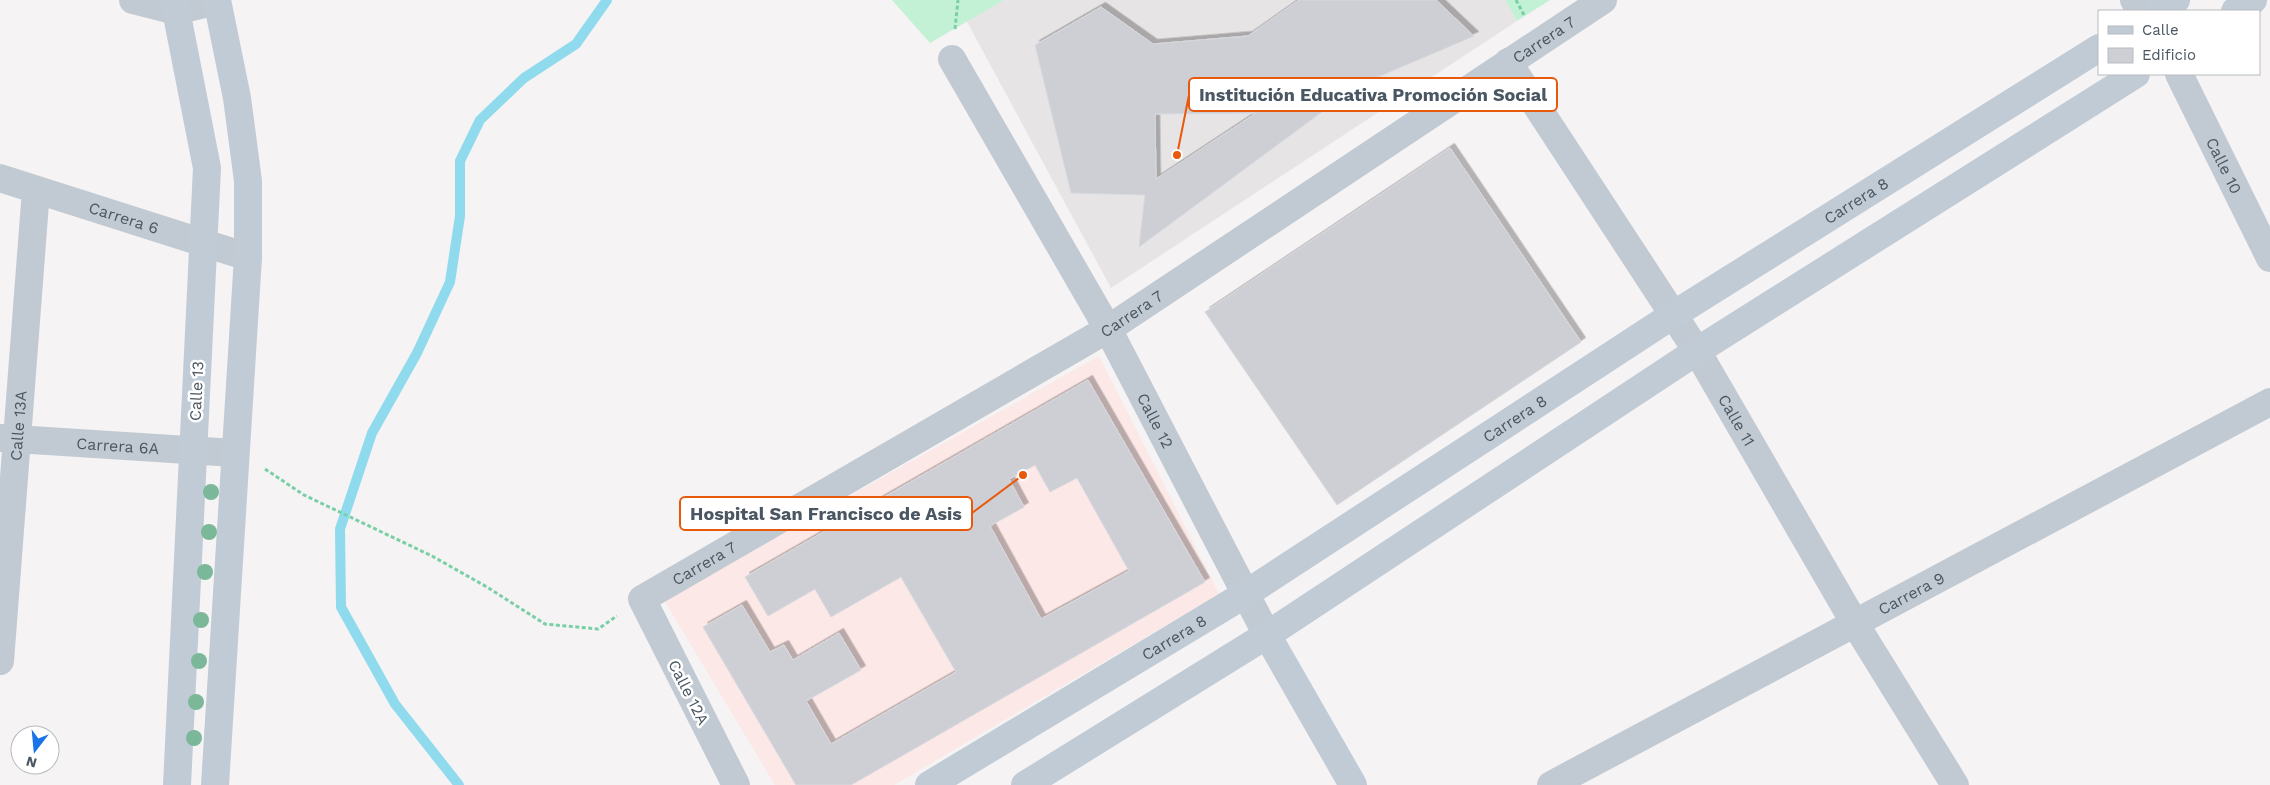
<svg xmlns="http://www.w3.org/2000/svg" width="2270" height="785" viewBox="0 0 2270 785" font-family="'Work Sans',sans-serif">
	<defs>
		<filter id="shadow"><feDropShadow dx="4.5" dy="-4.5" stdDeviation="0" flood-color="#0004"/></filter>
	</defs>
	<rect width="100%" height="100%" fill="#f5f3f3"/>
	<path fill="#e6e4e5" d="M 1004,0 L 1505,0 L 1517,21 L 1111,288 L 966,20 Z"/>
	<path fill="#fce8e6" d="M 1099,356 L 1219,594 L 894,785 L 775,785 L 664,600 Z"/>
	<path fill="#c3f1d5" d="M 892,0 L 1004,0 L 930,43 Z
		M 1505,0 L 1550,0 L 1517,21 Z"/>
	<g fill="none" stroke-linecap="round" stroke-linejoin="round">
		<path stroke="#90daee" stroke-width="10" d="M 459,785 L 395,704 L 341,607 L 340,529 L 372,433 L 417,353 L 450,282 L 460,216 L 460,161 L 480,120 L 524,78 L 576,44 L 607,0"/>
	</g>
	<path fill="#cdcfd5" stroke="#d7d9de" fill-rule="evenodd" filter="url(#shadow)" d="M 1299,0 L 1436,0 L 1474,36 L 1357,86 L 1139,247 L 1145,195 L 1071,193 L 1035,45 L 1101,7 L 1153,44 L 1248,36 ZM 1256,113 L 1156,179 L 1155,114 Z
		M 1450,148 L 1581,342 L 1337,505 L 1205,312 Z
		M 1088,380 L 1205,582 L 851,785 L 796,785 L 703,627 L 742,605 L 770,652 L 784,645 L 793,660 L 839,633 L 861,670 L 806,701 L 831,744 L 956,672 L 901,577 L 831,617 L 815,589 L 768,616 L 745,577 ZM 1035,465 L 1050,492 L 1077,478 L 1129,571 L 1041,619 L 990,526 L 1024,507 L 1009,479 Z"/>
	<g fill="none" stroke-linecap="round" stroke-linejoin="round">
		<path stroke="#7ad0a6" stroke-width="3" stroke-dasharray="4 2.5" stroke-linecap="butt" d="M 1516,0 L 1524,15
			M 955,29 L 958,0
			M 265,469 L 304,495 L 432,556 L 487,587 L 545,624 L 598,629 L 617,616"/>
		<g stroke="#c1cad2" stroke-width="28">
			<path d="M 133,0 L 176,11 L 217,1"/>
			<path d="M 2134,0 L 2141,11"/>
			<path id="s1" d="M 952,59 L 1108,329 L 1267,635"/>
			<path id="s2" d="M 1508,62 L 1697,351 L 1854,622 L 1955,785"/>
			<path id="s3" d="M 2179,74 L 2270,258"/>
			<path id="s4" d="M 0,178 L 248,257"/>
			<path id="s5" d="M 0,438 L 234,453"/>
			<path id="s6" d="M 0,661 L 36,190"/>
			<path id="s7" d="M 736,785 L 642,599 L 1108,329 L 1603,0"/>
			<path id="s8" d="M 1551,785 L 2270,402"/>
		</g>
		<g stroke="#c1cbd6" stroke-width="28">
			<path d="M 174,0 L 207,168 L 177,785"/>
			<path d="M 2158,11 L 2176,0"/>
			<path d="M 2235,11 L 2253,0"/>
			<path d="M 1267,635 L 1353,785"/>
			<path d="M 215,785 L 248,257 L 248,181 L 237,98 L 217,0"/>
			<path id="s9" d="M 929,785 L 1244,595 L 1673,315 L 2099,48"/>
			<path d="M 1025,785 L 1267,635 L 1697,351 L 2136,74"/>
		</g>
	</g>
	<g fill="#7bb799">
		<circle cx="211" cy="492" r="8"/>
		<circle cx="209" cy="532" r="8"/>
		<circle cx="205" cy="572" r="8"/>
		<circle cx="201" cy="620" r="8"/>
		<circle cx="199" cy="661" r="8"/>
		<circle cx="196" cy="702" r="8"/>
		<circle cx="194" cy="738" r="8"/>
	</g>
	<g text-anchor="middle" stroke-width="5" stroke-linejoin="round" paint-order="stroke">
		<g font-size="16" fill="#4a5661" stroke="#fff">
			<text dy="6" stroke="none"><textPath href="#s7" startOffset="1270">Carrera 7</textPath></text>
			<text dy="6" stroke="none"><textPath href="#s3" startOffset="102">Calle 10</textPath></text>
			<text dy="6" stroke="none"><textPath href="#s9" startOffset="1096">Carrera 8</textPath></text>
			<text dy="6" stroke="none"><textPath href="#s4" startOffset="130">Carrera 6</textPath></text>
			<text dy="6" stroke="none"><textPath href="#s7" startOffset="775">Carrera 7</textPath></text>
			<text transform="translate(196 391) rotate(-87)" y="6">Calle 13</text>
			<text dy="6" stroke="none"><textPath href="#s9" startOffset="691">Carrera 8</textPath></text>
			<text dy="6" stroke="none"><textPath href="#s2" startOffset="425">Calle 11</textPath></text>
			<text dy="6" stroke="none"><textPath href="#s1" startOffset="415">Calle 12</textPath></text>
			<text dy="6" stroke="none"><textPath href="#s6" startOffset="236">Calle 13A</textPath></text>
			<text dy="6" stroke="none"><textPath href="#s5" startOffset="118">Carrera 6A</textPath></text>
			<text dy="6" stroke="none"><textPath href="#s7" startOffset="280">Carrera 7</textPath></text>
			<text dy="6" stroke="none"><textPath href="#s8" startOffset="408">Carrera 9</textPath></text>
			<text dy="6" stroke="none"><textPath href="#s9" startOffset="286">Carrera 8</textPath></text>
			<text transform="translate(689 692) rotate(63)" y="6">Calle 12A</text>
		</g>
	</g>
	<path fill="none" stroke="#e8590c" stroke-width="2" d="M1177 155L1189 95M1023 475L972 513"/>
	<g fill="#e8590c" stroke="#fff" stroke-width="2">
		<circle cx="1177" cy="155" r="5"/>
		<circle cx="1023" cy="475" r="5"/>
	</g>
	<g fill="#fff" stroke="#e8590c" stroke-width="2">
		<rect x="1189" y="78" width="368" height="33" rx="5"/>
		<rect x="680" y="497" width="292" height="33" rx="5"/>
	</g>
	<g font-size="18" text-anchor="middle" font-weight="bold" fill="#4a5661">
		<text x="1373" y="101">Institución Educativa Promoción Social</text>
		<text x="826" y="520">Hospital San Francisco de Asis</text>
	</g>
	<rect x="2098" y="10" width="162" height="65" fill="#ffffff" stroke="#b7bbc0"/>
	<rect x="2108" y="26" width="25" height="8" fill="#c1cbd6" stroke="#b7bbc0"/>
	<text x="2142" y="35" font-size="15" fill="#4a5661">Calle</text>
	<rect x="2108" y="48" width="25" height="15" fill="#cdcfd5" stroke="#b7bbc0"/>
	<text x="2142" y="60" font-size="15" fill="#4a5661">Edificio</text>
	<g transform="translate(35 750) rotate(196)"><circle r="24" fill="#ffffff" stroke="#b7bbc0"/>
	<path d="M0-4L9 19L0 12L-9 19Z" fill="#1a73e8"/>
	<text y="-8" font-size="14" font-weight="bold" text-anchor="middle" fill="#4a5661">N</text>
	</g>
</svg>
